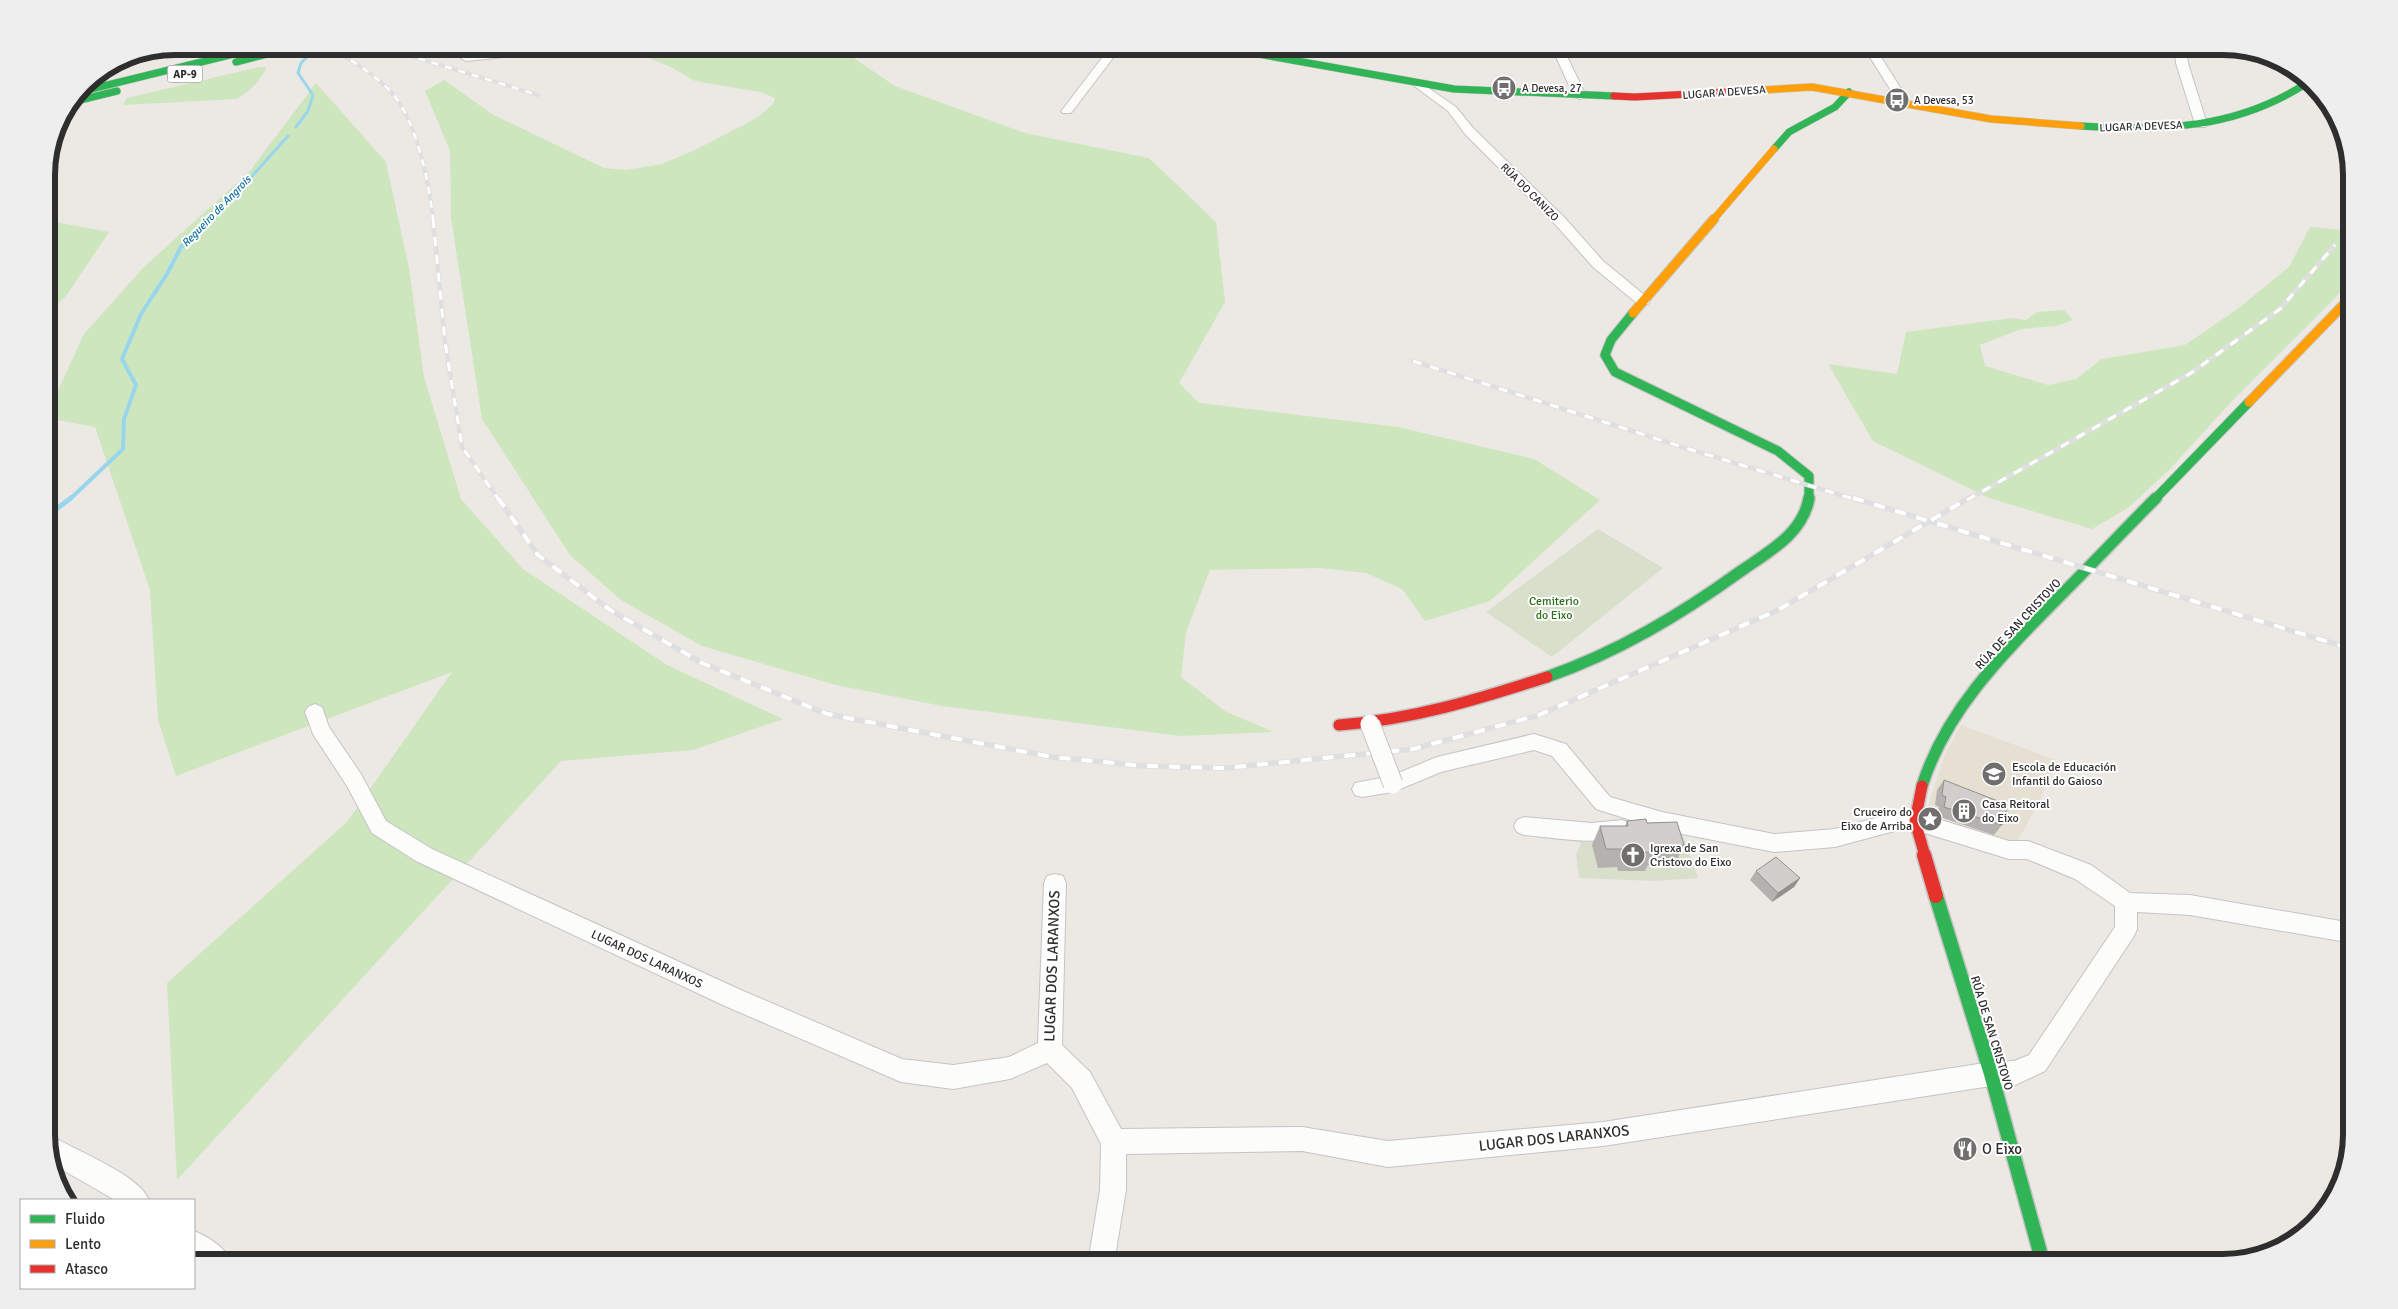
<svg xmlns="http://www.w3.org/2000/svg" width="2398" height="1309" viewBox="0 0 2398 1309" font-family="Signika,sans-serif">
	<rect width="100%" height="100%" fill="#ece8e4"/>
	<path fill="#e6e0d3" d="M 1961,725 L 2056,760 L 2040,800 L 2015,846 L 1926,812 L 1945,754 Z"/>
	<path fill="#cee6be" d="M 547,46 L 836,46 L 895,86 L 1025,133 L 1149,158 L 1216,222 L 1225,302 L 1179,383 L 1199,403 L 1398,427 L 1534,459 L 1600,500 L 1490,601 L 1425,621 L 1402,589 L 1366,573 L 1320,568 L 1210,570 L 1186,632 L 1181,677 L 1225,711 L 1273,732 L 1181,736 L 942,706 L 836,685 L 702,646 L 621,600 L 570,555 L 482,419 L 451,218 L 450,151 L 425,91 L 444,80 L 492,114 L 604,168 L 626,170 L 662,164 L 697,149 L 755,119 L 773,104 L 775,98 L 760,92 L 695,81 L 669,66 L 648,58 L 591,55 L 542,58 L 541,53 Z
		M 259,67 L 266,67 C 263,79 247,93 237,99 L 123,105 L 127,98 Z
		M 316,83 L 386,162 L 409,268 L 424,377 L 461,499 L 523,569 L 667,665 L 783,719 L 693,750 L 561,761 L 177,1180 L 167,983 L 347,822 L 452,672 L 176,776 L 158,720 L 150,590 L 95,427 L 47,418 L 47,414 L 84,334 L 144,267 L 249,172 Z
		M 55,222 L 109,232 L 66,296 L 47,314 L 47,223 Z
		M 2310,227 L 2352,231 L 2352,281 L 2232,401 L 2170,469 L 2128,508 L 2092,529 L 1989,498 L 1873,441 L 1828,364 L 1897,374 L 1906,332 L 2012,318 L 2026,320 L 2037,312 L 2064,310 L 2073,320 L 2056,326 L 2021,329 L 1980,345 L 1985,366 L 2048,385 L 2076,379 L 2102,359 L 2185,345 L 2236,310 L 2289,267 Z"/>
	<path fill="#d8e0cc" d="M 1598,529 L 1663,568 L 1552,657 L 1486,612 Z
		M 1681,829 L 1698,878 L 1656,881 L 1579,878 L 1576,854 L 1581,844 L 1579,839 Z"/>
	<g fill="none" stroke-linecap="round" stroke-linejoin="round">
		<path stroke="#99d6ec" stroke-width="3" d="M 296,127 L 308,111 L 313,95 L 298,73 L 301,63 L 309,55
			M 208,220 L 245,184 L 288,136"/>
		<path stroke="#99d6ec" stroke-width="4" d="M 69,500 L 123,449 L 124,419 L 136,385 L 122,359 L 141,314 L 167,274 L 181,247 L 210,219"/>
		<path stroke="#99d6ec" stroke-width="5" d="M 47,516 L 71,498"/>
		<defs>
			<path id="street" d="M 440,46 L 453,46 L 468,54 L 504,51 L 510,54 L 504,57 L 466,61 Z
				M 1111,46 L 1122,46 L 1071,113 L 1063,113 L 1061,111 L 1063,109 Z
				M 1551,46 L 1562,46 L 1586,96 L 1584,98 L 1580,99 L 1574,96 Z
				M 1863,46 L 1874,46 L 1910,103 L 1908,105 L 1900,105 Z
				M 2174,46 L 2185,46 L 2188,63 L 2207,124 L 2205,127 L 2197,127 L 2195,124 L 2176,63 Z
				M 1417,80 L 1456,107 L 1473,128 L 1565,218 L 1603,261 L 1648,298 L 1650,301 L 1648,304 L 1638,304 L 1593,267 L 1555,224 L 1465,134 L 1448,111 L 1413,85 L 1413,81 Z
				M 315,704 L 322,707 L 329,727 L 361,774 L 386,821 L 432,849 L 741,990 L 902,1059 L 953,1065 L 1009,1057 L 1038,1043 L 1044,883 L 1047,876 L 1055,874 L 1063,876 L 1066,883 L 1062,1045 L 1090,1072 L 1121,1129 L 1302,1127 L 1388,1141 L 1603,1122 L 1991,1062 L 2014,1061 L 2029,1055 L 2115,927 L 2115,906 L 2075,879 L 2027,859 L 2009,859 L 1915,830 L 1898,830 L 1835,847 L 1774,852 L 1662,830 L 1596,809 L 1552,756 L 1534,750 L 1441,772 L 1393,792 L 1362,797 L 1355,795 L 1352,789 L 1355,783 L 1391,776 L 1437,757 L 1534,734 L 1566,744 L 1610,797 L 1662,812 L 1774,834 L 1835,829 L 1898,812 L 1915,812 L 2009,841 L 2028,841 L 2036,844 L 2091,865 L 2130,893 L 2190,895 L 2352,923 L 2352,943 L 2190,915 L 2137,912 L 2137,929 L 2134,936 L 2045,1071 L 2015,1085 L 1991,1086 L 1603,1146 L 1388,1167 L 1302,1151 L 1126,1154 L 1126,1190 L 1114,1263 L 1088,1263 L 1100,1190 L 1101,1144 L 1072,1088 L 1047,1063 L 1010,1079 L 953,1089 L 901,1082 L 725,1006 L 416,861 L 372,833 L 347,786 L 313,734 L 305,712 L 308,707 Z
				M 1524,817 L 1592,823 L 1622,820 L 1629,823 L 1632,829 L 1629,835 C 1597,846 1558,838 1524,835 L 1517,832 L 1514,826 L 1517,820 Z
				M 47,1136 L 57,1139 C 80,1152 140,1176 149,1200 L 115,1200 L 54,1165 L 47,1143 Z
				M 194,1231 C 209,1237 226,1248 232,1263 L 197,1263 L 194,1260 Z"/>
			<path id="fast-far3" d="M 1213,46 L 1454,89 L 1614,96
				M 236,62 L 299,46
				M 72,102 L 117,91
				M 2081,126 C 2163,131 2236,129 2307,83
				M 1774,149 L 1789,132 L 1835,107 L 1849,92"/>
			<path id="fast-far2" d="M 1633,313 L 1611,340 L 1605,355 L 1615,372 L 1778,451 L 1809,476 L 1809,500
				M 2154,500 L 2249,402"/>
			<path id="fast-far1" d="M 1547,677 C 1618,652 1680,615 1741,571 C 1768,552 1803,534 1809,498
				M 1922,786 C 1947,707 2008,649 2065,591 C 2095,561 2125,529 2156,498"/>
			<path id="fast" d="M 1936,896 L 1991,1074 L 2043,1263"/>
			<path id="slow-far1" d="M 1746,91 L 1812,87 L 1991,119 L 2081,126
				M 1713,220 L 1774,149"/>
			<path id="slow" d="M 1633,313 L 1714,219
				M 2249,402 L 2352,296"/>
			<path id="jam-far2" d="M 1614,96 L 1635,97 L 1746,91"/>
			<path id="jam-far1" d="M 1339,725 C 1411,720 1479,699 1547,677
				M 1922,786 L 1915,821 L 1925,856"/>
			<path id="jam" d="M 1924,855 L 1936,896"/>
		</defs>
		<use href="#street" stroke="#c5c4c5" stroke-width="2"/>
		<use href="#fast-far3" stroke="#c5c4c5" stroke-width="8"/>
		<use href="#fast-far2" stroke="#c5c4c5" stroke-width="11"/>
		<use href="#fast-far1" stroke="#c5c4c5" stroke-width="14"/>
		<use href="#fast" stroke="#c5c4c5" stroke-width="17"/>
		<use href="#slow-far1" stroke="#c5c4c5" stroke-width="8"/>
		<use href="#slow" stroke="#c5c4c5" stroke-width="11"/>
		<use href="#jam-far2" stroke="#c5c4c5" stroke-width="8"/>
		<use href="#jam-far1" stroke="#c5c4c5" stroke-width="14"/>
		<use href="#jam" stroke="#c5c4c5" stroke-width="17"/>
		<use href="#street" fill="#fcfcfb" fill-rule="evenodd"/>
		<use href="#fast-far3" stroke="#30b455" stroke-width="7"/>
		<use href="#fast-far2" stroke="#30b455" stroke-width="9"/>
		<use href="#fast-far1" stroke="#30b455" stroke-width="11"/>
		<use href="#fast" stroke="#30b455" stroke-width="14"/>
		<use href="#slow-far1" stroke="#ff9f0a" stroke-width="7"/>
		<use href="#slow" stroke="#ff9f0a" stroke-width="9"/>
		<use href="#jam-far2" stroke="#e5322d" stroke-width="7"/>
		<use href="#jam-far1" stroke="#e5322d" stroke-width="11"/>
		<use href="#jam" stroke="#e5322d" stroke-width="14"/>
		<defs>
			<path id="rail-far2" d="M 327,46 C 349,59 375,74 392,93 C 416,119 430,186 433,220
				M 378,46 L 538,95"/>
			<path id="rail-far1" d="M 433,219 L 445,342 L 462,447 L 499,500
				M 1413,361 L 1692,450 L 1857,500
				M 1967,500 L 2191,373 L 2280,309 L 2335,245"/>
			<path id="rail" d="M 498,498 L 538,555 L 610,610 L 702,663 L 827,714 L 1052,757 L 1144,766 L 1226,768 L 1413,749 L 1539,715 L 1778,610 L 1969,498
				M 1853,498 L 2352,649"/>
		</defs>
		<use href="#rail-far2" stroke="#dfdfe1" stroke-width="4"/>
		<use href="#rail-far1" stroke="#dfdfe1" stroke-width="4.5"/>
		<use href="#rail" stroke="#dfdfe1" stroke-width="5.5"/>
		<use href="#rail-far2" stroke="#fff" stroke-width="2.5" stroke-dasharray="7" stroke-linecap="butt"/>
		<use href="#rail-far1" stroke="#fff" stroke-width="3" stroke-dasharray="9" stroke-linecap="butt"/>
		<use href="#rail" stroke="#fff" stroke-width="4" stroke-dasharray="11" stroke-linecap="butt"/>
		<defs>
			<path id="street-bridge" d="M 1370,724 L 1393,784"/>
			<path id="fast-bridge" d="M 79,92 L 267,46"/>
		</defs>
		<use href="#street-bridge" stroke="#c5c4c5" stroke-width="21" stroke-linecap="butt"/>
		<use href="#fast-bridge" stroke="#c6c5c4" stroke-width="8" stroke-linecap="butt"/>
		<use href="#street-bridge" stroke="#fcfcfb" stroke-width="19"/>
		<use href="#fast-bridge" stroke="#30b455" stroke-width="7"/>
	</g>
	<path fill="#b4b1af" d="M 1944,780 L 2002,825 L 1994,835 L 1937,816 L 1939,807 L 1935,805 L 1937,790 Z
		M 1627,821 L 1647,823 L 1684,845 L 1675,864 L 1648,865 L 1645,871 L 1618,871 L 1617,867 L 1598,868 L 1592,845 L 1600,826 L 1625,826 Z
		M 1756,871 L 1800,878 L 1794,887 L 1772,902 L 1750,880 Z"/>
	<path fill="#92908e" d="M 1800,878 L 1794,887 L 1772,902 L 1778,893 Z"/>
	<path fill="#d1cecb" stroke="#92908e" d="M 1944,780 L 2008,805 L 2002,825 L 1944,807 L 1946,797 L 1942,795 Z
		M 1646,819 L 1647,823 L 1677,822 L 1684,845 L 1652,846 L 1654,852 L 1626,853 L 1625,849 L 1606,849 L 1600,826 L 1628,826 L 1627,821 Z
		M 1776,857 L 1800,878 L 1778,893 L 1756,871 Z"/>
	<defs>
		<symbol id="bus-disc" viewBox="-11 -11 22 22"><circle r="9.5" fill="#706f6e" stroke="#fff"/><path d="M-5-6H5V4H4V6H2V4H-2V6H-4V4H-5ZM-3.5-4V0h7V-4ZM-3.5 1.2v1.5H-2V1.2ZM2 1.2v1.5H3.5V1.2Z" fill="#fff"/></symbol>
		<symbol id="school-disc" viewBox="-11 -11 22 22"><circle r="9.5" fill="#706f6e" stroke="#fff"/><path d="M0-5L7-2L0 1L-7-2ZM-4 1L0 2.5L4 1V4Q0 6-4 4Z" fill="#fff"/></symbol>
		<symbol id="building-disc" viewBox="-11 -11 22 22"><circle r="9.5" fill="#706f6e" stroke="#fff"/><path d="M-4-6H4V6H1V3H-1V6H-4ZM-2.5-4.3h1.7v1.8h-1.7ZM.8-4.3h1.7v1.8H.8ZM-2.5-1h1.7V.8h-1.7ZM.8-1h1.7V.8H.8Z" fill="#fff"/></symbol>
		<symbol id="sight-disc" viewBox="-11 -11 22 22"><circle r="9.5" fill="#706f6e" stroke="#fff"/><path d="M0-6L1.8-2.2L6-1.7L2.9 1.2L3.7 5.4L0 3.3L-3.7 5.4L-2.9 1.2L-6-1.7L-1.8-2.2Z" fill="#fff"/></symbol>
		<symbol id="church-disc" viewBox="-11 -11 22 22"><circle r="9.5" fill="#706f6e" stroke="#fff"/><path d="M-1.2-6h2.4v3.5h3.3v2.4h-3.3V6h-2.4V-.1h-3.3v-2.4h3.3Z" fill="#fff"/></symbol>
		<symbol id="restaurant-disc" viewBox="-11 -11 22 22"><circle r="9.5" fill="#706f6e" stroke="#fff"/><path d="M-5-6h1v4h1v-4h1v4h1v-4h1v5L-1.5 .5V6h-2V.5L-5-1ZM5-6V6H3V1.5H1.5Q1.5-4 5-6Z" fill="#fff"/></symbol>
	</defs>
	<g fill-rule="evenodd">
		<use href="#bus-disc" x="1490" y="74" width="28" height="28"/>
		<use href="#bus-disc" x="1883" y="86" width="28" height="28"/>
		<use href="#school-disc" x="1980" y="760" width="28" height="28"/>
		<use href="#building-disc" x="1950" y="797" width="28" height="28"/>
		<use href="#sight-disc" x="1916" y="805" width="28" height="28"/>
		<use href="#church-disc" x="1619" y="841" width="28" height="28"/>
		<use href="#restaurant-disc" x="1951" y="1135" width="28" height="28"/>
	</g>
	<g text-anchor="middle" stroke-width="4" stroke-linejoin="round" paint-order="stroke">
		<rect fill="#fff" stroke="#6d6d6d" stroke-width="1" x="167.5" y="65.5" width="35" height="17" rx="4"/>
		<g font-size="11" font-weight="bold" fill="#2e2e2e">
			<text x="185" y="78">AP-9</text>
		</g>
		<g font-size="11" fill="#2e2e2e" stroke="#fff" text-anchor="start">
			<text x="1522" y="92">A Devesa, 27</text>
			<text x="1914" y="104">A Devesa, 53</text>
		</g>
		<g font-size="11" fill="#2e2e2e" stroke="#fff">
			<text transform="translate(1724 92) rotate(-4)" y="4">LUGAR A DEVESA</text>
			<text transform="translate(2141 126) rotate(-2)" y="4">LUGAR A DEVESA</text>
			<text transform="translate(1530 192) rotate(45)" y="4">RÚA DO CANIZO</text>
		</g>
		<g font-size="11" font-style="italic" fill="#0d6fa3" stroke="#fff">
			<text transform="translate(216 211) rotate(-46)" y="4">Regueiro de Angrois</text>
		</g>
		<g font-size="12" fill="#2c6e1b" stroke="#fff">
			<text x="1554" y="605">Cemiterio<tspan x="1554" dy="14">do Eixo</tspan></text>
		</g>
		<g font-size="12" fill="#2e2e2e" stroke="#fff">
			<text transform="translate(2018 624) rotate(-47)" y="4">RÚA DE SAN CRISTOVO</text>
			<text transform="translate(647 959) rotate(25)" y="4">LUGAR DOS LARANXOS</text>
			<text transform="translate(1992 1033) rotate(73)" y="4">RÚA DE SAN CRISTOVO</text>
		</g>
		<g font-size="12" fill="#2e2e2e" stroke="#fff" text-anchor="start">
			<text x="2012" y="771">Escola de Educación<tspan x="2012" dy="14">Infantil do Gaioso</tspan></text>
			<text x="1982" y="808">Casa Reitoral<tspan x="1982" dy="14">do Eixo</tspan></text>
			<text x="1912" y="816" text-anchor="end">Cruceiro do<tspan x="1912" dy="14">Eixo de Arriba</tspan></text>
			<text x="1650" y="852">Igrexa de San<tspan x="1650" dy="14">Cristovo do Eixo</tspan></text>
		</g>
		<g font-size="15" fill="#2e2e2e" stroke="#fff">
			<text transform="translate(1052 966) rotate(-88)" y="5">LUGAR DOS LARANXOS</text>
			<text transform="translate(1554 1138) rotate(-6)" y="5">LUGAR DOS LARANXOS</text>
		</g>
		<g font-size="15" fill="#2e2e2e" stroke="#fff" text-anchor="start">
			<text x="1982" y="1154">O Eixo</text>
		</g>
	</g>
	<path d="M0 0H2398V1309H0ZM175 55H2223A120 120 0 0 1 2343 175V1134A120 120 0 0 1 2223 1254H175A120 120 0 0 1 55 1134V175A120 120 0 0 1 175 55Z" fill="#eee" fill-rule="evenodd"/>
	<path fill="none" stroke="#2e2e2e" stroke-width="6" d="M175 55H2223A120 120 0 0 1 2343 175V1134A120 120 0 0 1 2223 1254H175A120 120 0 0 1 55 1134V175A120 120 0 0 1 175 55Z"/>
	<rect x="20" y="1199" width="175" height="90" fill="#ffffff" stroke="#ababab"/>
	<rect x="30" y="1215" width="25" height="8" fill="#30b455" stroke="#ababab"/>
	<text x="65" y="1224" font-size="15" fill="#2e2e2e">Fluido</text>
	<rect x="30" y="1240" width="25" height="8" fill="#ff9f0a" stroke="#ababab"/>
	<text x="65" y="1249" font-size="15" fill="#2e2e2e">Lento</text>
	<rect x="30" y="1265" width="25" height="8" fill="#e5322d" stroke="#ababab"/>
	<text x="65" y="1274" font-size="15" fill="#2e2e2e">Atasco</text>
</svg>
